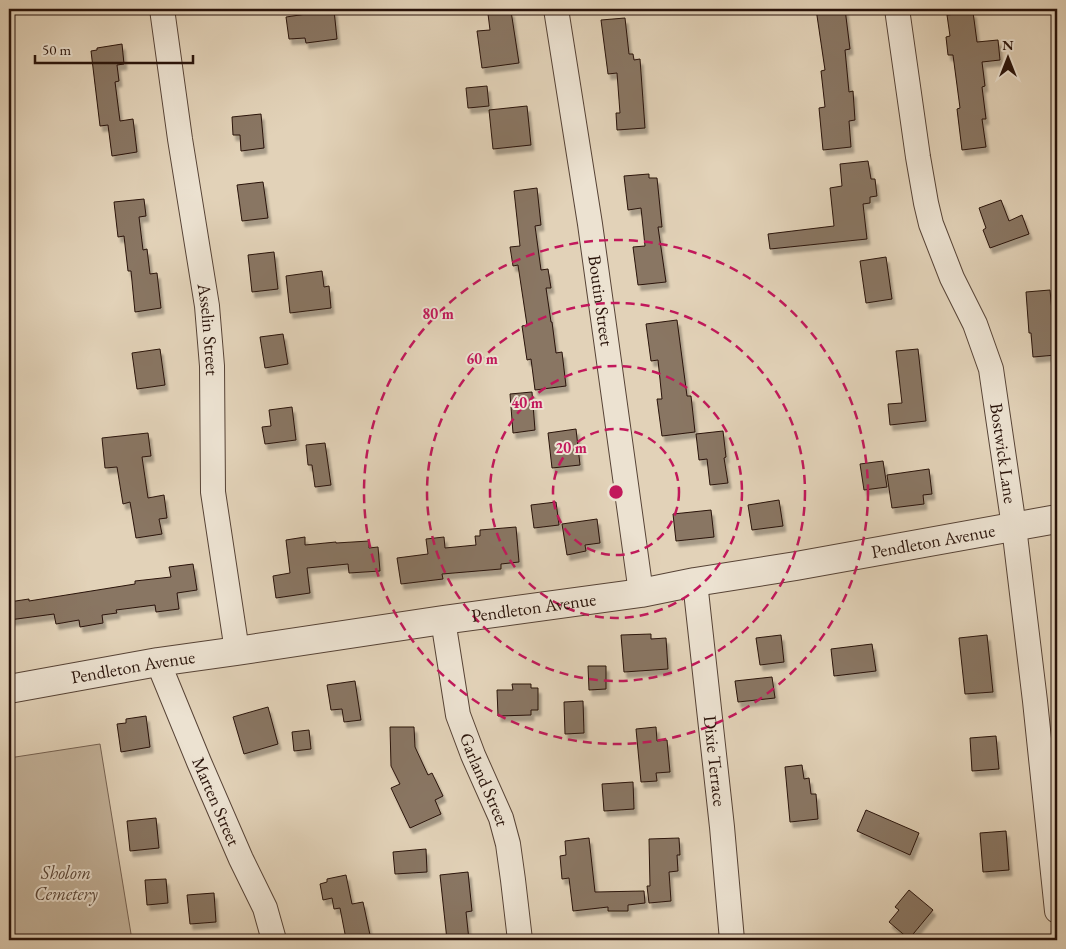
<svg xmlns="http://www.w3.org/2000/svg" width="1066" height="949" viewBox="0 0 1066 949" font-family="'EB Garamond',serif">
	<defs>
		<filter id="shadow"><feDropShadow dx="3" dy="5.5" stdDeviation="1" flood-color="#0004"/></filter>
	</defs>
	<rect width="100%" height="100%" fill="#e2d2b8"/>
	<filter id="stains"><feTurbulence type="fractalNoise" baseFrequency=".004" numOctaves="4"/><feColorMatrix values="0 0 0 0 .2 0 0 0 0 .09 0 0 0 0 .02 0 0 0 .5 -.17"/></filter>
	<radialGradient id="worn" r=".72"><stop offset=".6" stop-color="#630" stop-opacity="0"/><stop offset="1" stop-color="#630" stop-opacity=".3"/></radialGradient>
	<path fill="#c3b29a" stroke="#766252" d="M 100,744 L 132,940 L 9,940 L 9,758 Z"/>
	<path fill="#897664" stroke="#29130a" filter="url(#shadow)" d="M 816,9 L 845,9 L 850,49 L 845,50 L 849,92 L 853,91 L 855,120 L 849,121 L 851,147 L 823,150 L 819,108 L 825,107 L 821,71 L 825,70 Z
		M 334,10 L 337,39 L 306,43 L 305,38 L 289,39 L 286,17 Z
		M 511,11 L 519,63 L 482,68 L 477,31 L 490,30 L 488,14 Z
		M 973,12 L 977,42 L 998,40 L 1000,60 L 982,62 L 985,86 L 982,87 L 986,119 L 982,119 L 986,147 L 962,150 L 957,109 L 960,108 L 953,55 L 948,55 L 946,37 L 950,36 L 947,15 Z
		M 625,18 L 629,54 L 633,54 L 634,60 L 640,59 L 645,128 L 617,130 L 616,113 L 620,113 L 617,73 L 608,74 L 601,20 Z
		M 122,44 L 124,64 L 117,65 L 119,81 L 115,82 L 120,121 L 133,119 L 137,152 L 112,156 L 108,125 L 100,126 L 91,51 L 97,50 L 97,48 Z
		M 487,86 L 489,106 L 468,108 L 466,88 Z
		M 527,106 L 531,145 L 493,149 L 489,110 Z
		M 261,114 L 264,148 L 241,151 L 240,135 L 233,135 L 232,117 Z
		M 868,161 L 871,179 L 875,179 L 877,196 L 870,197 L 870,203 L 863,204 L 867,239 L 770,249 L 768,234 L 834,226 L 830,188 L 842,186 L 840,164 Z
		M 649,174 L 649,178 L 657,178 L 662,227 L 658,227 L 666,282 L 638,285 L 633,247 L 645,246 L 641,208 L 628,210 L 624,176 Z
		M 263,182 L 268,218 L 242,221 L 237,185 Z
		M 537,188 L 541,225 L 535,226 L 541,270 L 548,269 L 551,288 L 546,288 L 551,322 L 552,322 L 556,353 L 562,352 L 566,386 L 535,390 L 531,359 L 527,360 L 522,326 L 527,325 L 518,265 L 513,266 L 510,247 L 520,246 L 514,191 Z
		M 144,199 L 146,216 L 139,217 L 143,250 L 147,249 L 150,274 L 157,273 L 161,308 L 135,312 L 131,271 L 128,271 L 124,236 L 118,237 L 114,202 Z
		M 1001,200 L 1009,221 L 1022,215 L 1029,234 L 990,248 L 983,230 L 986,228 L 979,208 Z
		M 274,252 L 278,289 L 252,292 L 248,255 Z
		M 886,257 L 892,299 L 866,303 L 860,261 Z
		M 322,271 L 324,287 L 329,286 L 331,308 L 290,313 L 286,276 Z
		M 1050,290 L 1056,355 L 1033,357 L 1031,333 L 1029,333 L 1026,292 Z
		M 677,320 L 687,396 L 691,396 L 695,432 L 662,436 L 657,399 L 662,399 L 658,360 L 651,361 L 646,324 Z
		M 283,334 L 288,364 L 265,368 L 260,337 Z
		M 160,349 L 165,385 L 137,389 L 132,353 Z
		M 918,349 L 926,421 L 890,425 L 888,404 L 902,403 L 896,351 Z
		M 532,392 L 535,430 L 513,433 L 510,394 Z
		M 292,407 L 296,440 L 265,444 L 262,427 L 271,426 L 269,410 Z
		M 576,429 L 580,465 L 552,468 L 548,433 Z
		M 723,431 L 726,457 L 724,458 L 728,483 L 710,485 L 707,459 L 699,460 L 696,434 Z
		M 148,433 L 151,456 L 142,457 L 148,498 L 164,495 L 167,518 L 159,519 L 162,534 L 136,538 L 130,502 L 123,504 L 117,467 L 105,468 L 102,438 Z
		M 325,443 L 331,485 L 315,487 L 312,465 L 308,465 L 306,445 Z
		M 883,461 L 887,487 L 864,490 L 860,464 Z
		M 929,469 L 932,494 L 923,495 L 924,504 L 892,508 L 887,475 Z
		M 779,500 L 783,526 L 752,530 L 748,505 Z
		M 556,502 L 559,525 L 534,528 L 531,505 Z
		M 711,510 L 714,537 L 676,541 L 673,514 Z
		M 597,519 L 600,543 L 585,545 L 586,551 L 567,555 L 562,524 Z
		M 516,527 L 519,562 L 501,564 L 501,569 L 442,574 L 443,579 L 401,584 L 397,558 L 428,554 L 426,539 L 444,537 L 445,548 L 476,545 L 475,536 L 480,536 L 480,530 Z
		M 305,537 L 305,545 L 336,542 L 336,543 L 369,541 L 369,548 L 378,547 L 380,571 L 349,573 L 348,564 L 307,568 L 310,593 L 276,598 L 273,576 L 290,573 L 286,540 Z
		M 193,564 L 197,590 L 177,593 L 179,609 L 156,612 L 155,605 L 116,610 L 117,613 L 102,615 L 103,623 L 80,627 L 79,620 L 56,624 L 54,614 L 9,620 L 9,602 L 29,599 L 29,601 L 135,584 L 135,581 L 171,577 L 169,567 Z
		M 651,634 L 651,639 L 666,638 L 668,669 L 624,672 L 621,635 Z
		M 781,635 L 784,662 L 760,665 L 756,638 Z
		M 987,635 L 993,692 L 965,694 L 959,638 Z
		M 872,644 L 876,671 L 834,676 L 831,649 Z
		M 588,666 L 606,666 L 606,689 L 589,690 Z
		M 772,677 L 775,698 L 738,702 L 735,681 Z
		M 355,681 L 361,720 L 344,722 L 342,709 L 331,710 L 327,685 Z
		M 512,684 L 531,684 L 531,688 L 538,688 L 538,710 L 531,710 L 531,715 L 498,716 L 497,690 L 513,690 Z
		M 583,701 L 584,733 L 565,734 L 564,702 Z
		M 268,707 L 278,744 L 244,754 L 233,717 Z
		M 146,716 L 150,747 L 121,752 L 117,724 L 126,723 L 126,719 Z
		M 390,727 L 414,727 L 415,747 L 428,775 L 432,773 L 443,796 L 435,800 L 441,814 L 410,828 L 391,788 L 400,784 L 391,766 Z
		M 656,727 L 657,741 L 667,740 L 670,772 L 656,773 L 657,781 L 641,782 L 636,729 Z
		M 309,730 L 311,749 L 294,751 L 292,732 Z
		M 996,736 L 999,769 L 972,771 L 970,738 Z
		M 802,765 L 804,779 L 809,778 L 811,794 L 816,794 L 818,819 L 790,822 L 785,767 Z
		M 633,782 L 634,809 L 604,811 L 602,784 Z
		M 866,810 L 919,833 L 910,855 L 857,831 Z
		M 156,818 L 159,848 L 130,851 L 127,821 Z
		M 1006,831 L 1009,870 L 983,872 L 980,833 Z
		M 589,838 L 595,892 L 644,891 L 645,903 L 628,905 L 628,911 L 608,911 L 608,907 L 573,911 L 569,878 L 562,879 L 560,856 L 566,855 L 565,841 Z
		M 679,838 L 680,855 L 677,855 L 678,871 L 669,872 L 671,901 L 649,903 L 647,886 L 650,886 L 649,839 Z
		M 426,849 L 427,872 L 395,874 L 393,852 Z
		M 468,872 L 472,911 L 466,912 L 469,940 L 447,940 L 440,875 Z
		M 346,875 L 352,904 L 363,902 L 370,935 L 346,939 L 340,908 L 334,909 L 332,898 L 323,900 L 320,884 L 327,882 L 327,879 Z
		M 166,879 L 168,903 L 147,905 L 145,880 Z
		M 909,890 L 933,910 L 909,939 L 889,922 L 899,910 L 895,907 Z
		M 214,893 L 216,922 L 190,924 L 187,895 Z"/>
	<g fill="none" stroke-linecap="round" stroke-linejoin="round">
		<defs>
			<g id="minor">
				<path id="s1" d="M 162,9 L 180,139 L 207,306 L 212,366 L 213,492 L 237,651"/>
				<path id="s2" d="M 556,9 L 590,224 L 641,593"/>
				<path id="s3" d="M 897,9 L 918,157 L 926,203 L 931,224 L 952,278 L 975,324 L 991,369 L 1014,527 L 1035,701 L 1057,911"/>
				<path id="s4" d="M 695,582 L 722,827 L 732,940"/>
				<path id="s5" d="M 443,620 L 458,715 L 473,755 L 501,818 L 508,844 L 513,880 L 520,940"/>
				<path id="s6" d="M 158,662 L 199,762 L 241,859 L 265,908 L 274,940"/>
			</g>
			<g id="tertiary">
				<path id="s7" d="M 9,689 L 158,662 L 237,651 L 443,620 L 641,593 L 695,582 L 796,566 L 1057,519"/>
			</g>
		</defs>
		<use href="#minor" stroke="#574336" stroke-width="26"/>
		<use href="#tertiary" stroke="#574336" stroke-width="30"/>
		<use href="#minor" stroke="#ece2d1" stroke-width="24"/>
		<use href="#tertiary" stroke="#ece2d1" stroke-width="28"/>
	</g>
	<g fill="none" stroke="#c2185b" stroke-width="2.5" stroke-dasharray="9 6">
		<circle cx="616" cy="492" r="63"/>
		<circle cx="616" cy="492" r="126"/>
		<circle cx="616" cy="492" r="189"/>
		<circle cx="616" cy="492" r="252"/>
	</g>
	<g text-anchor="middle" stroke-width="4" stroke-linejoin="round" paint-order="stroke">
		<g font-size="18" fill="#29130a" stroke="#ece2d1">
			<text dy="6" stroke="none"><textPath href="#s2" startOffset="295">Boutin Street</textPath></text>
			<text dy="6" stroke="none"><textPath href="#s1" startOffset="324">Asselin Street</textPath></text>
			<text dy="6" stroke="none"><textPath href="#s3" startOffset="460">Bostwick Lane</textPath></text>
			<text dy="6" stroke="none"><textPath href="#s7" startOffset="936">Pendleton Avenue</textPath></text>
			<text dy="6" stroke="none"><textPath href="#s7" startOffset="531">Pendleton Avenue</textPath></text>
			<text dy="6" stroke="none"><textPath href="#s7" startOffset="126">Pendleton Avenue</textPath></text>
			<text dy="6" stroke="none"><textPath href="#s4" startOffset="180">Dixie Terrace</textPath></text>
			<text dy="6" stroke="none"><textPath href="#s5" startOffset="166">Garland Street</textPath></text>
			<text dy="6" stroke="none"><textPath href="#s6" startOffset="151">Marten Street</textPath></text>
		</g>
		<g font-size="18" font-style="italic" fill="#574335" stroke="#ece2d1">
			<text x="66" y="879">Sholom<tspan x="66" dy="21">Cemetery</tspan></text>
		</g>
	</g>
	<circle cx="616" cy="492" r="8" fill="#c2185b" stroke="#ece2d1" stroke-width="2.5"/>
	<g font-size="15" text-anchor="middle" font-weight="bold" fill="#c2185b" stroke="#ece2d1" stroke-width="4" stroke-linejoin="round" paint-order="stroke">
		<text x="438" y="319">80 m</text>
		<text x="482" y="364">60 m</text>
		<text x="527" y="408">40 m</text>
		<text x="571" y="453">20 m</text>
	</g>
	<rect width="1066" height="949" fill="none" stroke="#e2d2b8" stroke-width="30"/>
	<rect x="10" y="10" width="1046" height="929" fill="none" stroke="#29130a" stroke-width="2.5"/>
	<rect x="15" y="15" width="1036" height="919" fill="none" stroke="#29130a"/>
	<g transform="translate(1008 58)" stroke="#ece2d1" stroke-width="4" paint-order="stroke">
	<path d="M0-4L9 19L0 12L-9 19Z" fill="#29130a"/>
	<text y="-8" font-size="14" font-weight="bold" text-anchor="middle" fill="#29130a">N</text>
	</g>
	<path d="M35 55v8h158v-8" fill="none" stroke="#29130a" stroke-width="2.5"/>
	<text x="42" y="55" font-size="15" fill="#29130a" stroke="#ece2d1" stroke-width="4" paint-order="stroke">50 m</text>
	<rect width="100%" height="100%" filter="url(#stains)"/>
	<rect width="100%" height="100%" fill="url(#worn)"/>
</svg>
